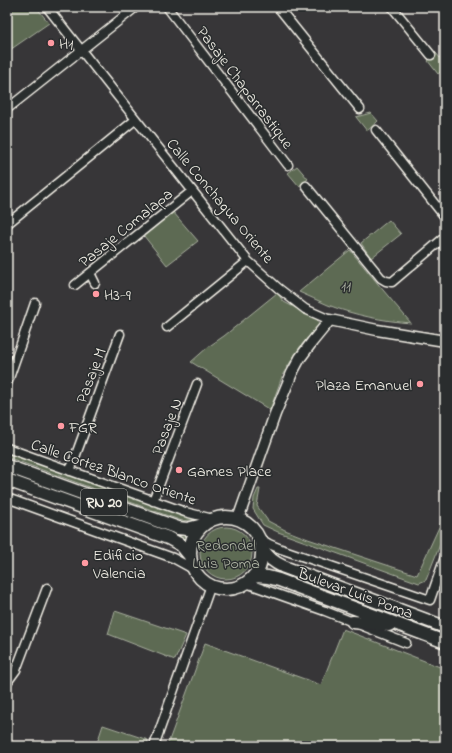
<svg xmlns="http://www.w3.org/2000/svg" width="452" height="753" viewBox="0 0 452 753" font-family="'Indie Flower',sans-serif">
	<rect width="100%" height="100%" fill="#373638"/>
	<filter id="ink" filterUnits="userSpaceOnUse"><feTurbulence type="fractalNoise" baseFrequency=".025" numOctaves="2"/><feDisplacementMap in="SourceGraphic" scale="8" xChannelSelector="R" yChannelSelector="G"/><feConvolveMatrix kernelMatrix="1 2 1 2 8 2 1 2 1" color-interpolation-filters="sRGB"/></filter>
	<g filter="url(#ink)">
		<path fill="#5d6b53" stroke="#a8ae9e" d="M 7,7 L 36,7 L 49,23 L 7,52 Z
			M 436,53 L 445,64 L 445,68 L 438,74 L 428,61 Z
			M 371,113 L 378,121 L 367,131 L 356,117 Z
			M 297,166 L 308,179 L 299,186 L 288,173 Z
			M 173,212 L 198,241 L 167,265 L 144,236 Z
			M 389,220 L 401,234 L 371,258 L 361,243 Z
			M 350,250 C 370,274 390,299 411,323 C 383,321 354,315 328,305 C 318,301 309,296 299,292 Z
			M 277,293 L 284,302 L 317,319 L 319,324 L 300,347 L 283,374 L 270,410 L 191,362 L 208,347 L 224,336 Z
			M 7,449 L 198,519 L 182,521 L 7,457 Z
			M 7,470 L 189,534 L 185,544 L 7,475 Z
			M 258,489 L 260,489 L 257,506 L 268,521 L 285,530 L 308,539 L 417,575 L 445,514 L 445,532 L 426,580 L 419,583 L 278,532 L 263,525 L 253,509 L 254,498 Z
			M200 553a26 26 0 1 1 52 0a26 26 0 1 1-52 0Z
			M 115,611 L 186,635 L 175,660 L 108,634 Z
			M 343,629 L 445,669 L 445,746 L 167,746 L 205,643 L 321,685 Z
			M 103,725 L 148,740 L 147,746 L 96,746 Z"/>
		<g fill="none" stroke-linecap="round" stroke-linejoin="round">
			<defs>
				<path id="minor" d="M 47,7 L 248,261 L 278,288 L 305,309 L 330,320
					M 167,7 L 288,165
					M 278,7 L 360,109
					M 392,7 L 431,55
					M 7,109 L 136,7
					M 376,130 L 445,217
					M 306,186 L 381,278 L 386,281 L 392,282 L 445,237
					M 7,224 L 135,120
					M 90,273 L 95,283
					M 75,285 L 192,191
					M 167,327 L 248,261
					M 7,384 L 35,303
					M 7,448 L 185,512 L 213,519
					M 70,471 L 120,334
					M 7,498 L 173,558 L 193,569
					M 153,501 L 197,384
					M 259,538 L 269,544 L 281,549 L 430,600 L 445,557
					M 246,583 L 325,611 L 406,643
					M 7,681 L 8,681 L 16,670 L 47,588
					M 154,746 L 211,585"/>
				<path id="major" d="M 238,519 L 275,414 L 292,373 L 300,358 L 312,342 L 330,320 L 377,330 L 445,341"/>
				<path id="highway" d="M 7,466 L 178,528 L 187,529 L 203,525
					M 7,480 L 168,538 L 181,545 L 190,556
					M190 553a36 36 0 1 1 72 0a36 36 0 1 1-72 0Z
					M 262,549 C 269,558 273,562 284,567 L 445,627
					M 255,576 L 268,577 L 279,580 L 445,642
					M 353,622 L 389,625"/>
			</defs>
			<use href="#minor" stroke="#f4f1e8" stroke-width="11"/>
			<use href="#major" stroke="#f4f1e8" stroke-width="13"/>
			<use href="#highway" stroke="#f4f1e8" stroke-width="15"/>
			<use href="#minor" stroke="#2a2d2e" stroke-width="8"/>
			<use href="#major" stroke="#2a2d2e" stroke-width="10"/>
			<use href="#highway" stroke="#2a2d2e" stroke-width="12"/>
		</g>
	</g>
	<g fill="#ff9aa2" stroke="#2a2d2e" stroke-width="1.5">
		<circle cx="51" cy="43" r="4"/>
		<circle cx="96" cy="294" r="4"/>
		<circle cx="420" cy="384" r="4"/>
		<circle cx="61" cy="426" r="4"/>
		<circle cx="179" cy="470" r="4"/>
		<circle cx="85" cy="563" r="4"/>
	</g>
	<g text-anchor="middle" stroke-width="3" stroke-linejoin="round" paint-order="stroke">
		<rect fill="#2a2d2e" stroke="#b7b6b0" stroke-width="1" x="81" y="489" width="46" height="26" rx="3"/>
		<g font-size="15" font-weight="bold" fill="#f4f1e8">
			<text x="104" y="507">RN 20</text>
		</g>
		<g font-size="16" fill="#f4f1e8" stroke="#2a2d2e" text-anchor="start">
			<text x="59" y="49">H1</text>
			<text x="104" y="300">H3-9</text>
			<text x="412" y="390" text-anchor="end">Plaza Emanuel</text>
			<text x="69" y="432">FGR</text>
			<text x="187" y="476">Games Place</text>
			<text x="93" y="560">Edificio<tspan x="93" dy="18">Valencia</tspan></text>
		</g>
		<g font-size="16" fill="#f4f1e8" stroke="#2a2d2e">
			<text transform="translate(246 87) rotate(53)" y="6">Pasaje Chaparrastique</text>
			<text transform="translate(221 200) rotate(50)" y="6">Calle Conchagua Oriente</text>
			<text transform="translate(125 227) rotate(-39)" y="6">Pasaje Comalapa</text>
			<text transform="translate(90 375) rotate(-69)" y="6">Pasaje M</text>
			<text transform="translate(166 426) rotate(-69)" y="6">Pasaje N</text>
			<text transform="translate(114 471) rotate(19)" y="6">Calle Cortez Blanco Oriente</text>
			<text transform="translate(356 592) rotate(20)" y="6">Bulevar Luis Poma</text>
		</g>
		<g font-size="16" fill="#b0b5a5" stroke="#2a2d2e">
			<text x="346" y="291">11</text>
			<text x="226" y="550">Redondel<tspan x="226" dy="18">Luis Poma</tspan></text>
		</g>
	</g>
	<rect width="452" height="753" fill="none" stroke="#2a2d2e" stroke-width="24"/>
	<rect x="12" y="12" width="428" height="729" fill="none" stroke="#f4f1e8" stroke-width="1.5" filter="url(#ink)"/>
</svg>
